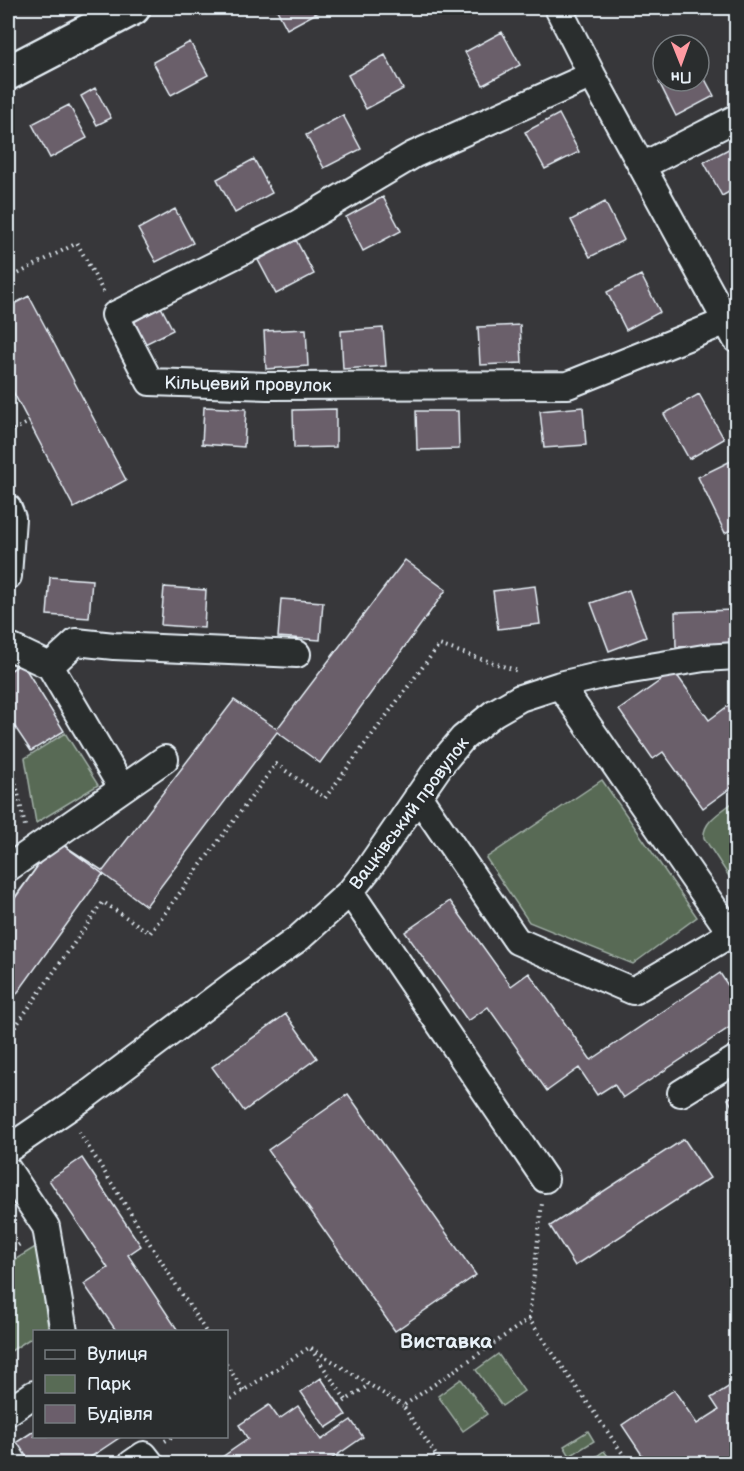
<svg xmlns="http://www.w3.org/2000/svg" width="744" height="1471" viewBox="0 0 744 1471" font-family="'Balsamiq Sans',sans-serif">
	<rect width="100%" height="100%" fill="#37373a"/>
	<filter id="ink" filterUnits="userSpaceOnUse"><feTurbulence type="fractalNoise" baseFrequency=".0167" numOctaves="2"/><feDisplacementMap in="SourceGraphic" scale="12" xChannelSelector="R" yChannelSelector="G"/><feConvolveMatrix kernelMatrix="1 2 1 2 8 2 1 2 1" color-interpolation-filters="sRGB"/></filter>
	<g filter="url(#ink)">
		<path fill="#586b55" stroke="#a0aea6" stroke-width="1.5" d="M 65,733 L 98,785 L 36,823 L 25,758 Z
			M 602,780 L 697,917 L 633,964 L 529,922 L 486,858 Z
			M 736,800 L 736,887 L 704,838 C 702,821 724,810 736,800 Z
			M 37,1246 L 48,1327 L 41,1331 L 34,1332 L 34,1336 L 8,1353 L 8,1264 Z
			M 498,1354 L 524,1391 L 502,1406 L 476,1370 Z
			M 461,1379 L 487,1414 L 463,1431 L 438,1396 Z
			M 588,1431 L 594,1441 L 570,1456 L 564,1446 Z
			M 604,1451 L 613,1463 L 587,1463 Z"/>
		<path fill="#6b5e6b" stroke="#e8f1f8" stroke-width="1.5" d="M 276,8 L 323,8 L 324,9 L 287,29 Z
			M 502,32 L 520,65 L 483,85 L 465,52 Z
			M 190,42 L 208,75 L 171,95 L 153,62 Z
			M 385,55 L 403,89 L 366,109 L 348,75 Z
			M 699,68 L 714,96 L 676,116 L 659,82 L 663,80 L 699,81 Z
			M 95,88 L 111,118 L 97,125 L 81,96 Z
			M 69,105 L 87,138 L 50,158 L 32,124 Z
			M 559,114 L 579,152 L 545,169 L 525,132 Z
			M 343,115 L 361,149 L 324,168 L 306,135 Z
			M 736,145 L 736,188 L 722,196 L 704,162 Z
			M 254,159 L 272,193 L 235,213 L 217,179 Z
			M 383,197 L 401,231 L 363,251 L 346,217 Z
			M 605,202 L 624,240 L 590,257 L 571,220 Z
			M 175,209 L 193,243 L 156,262 L 138,229 Z
			M 296,240 L 314,274 L 276,294 L 258,260 Z
			M 641,275 L 660,312 L 626,330 L 607,292 Z
			M 29,296 L 126,480 L 74,508 L 8,382 L 8,307 Z
			M 161,307 L 173,330 L 141,346 L 130,324 Z
			M 520,325 L 522,363 L 480,365 L 478,327 Z
			M 383,328 L 386,366 L 343,369 L 341,331 Z
			M 306,329 L 308,366 L 266,369 L 264,331 Z
			M 699,394 L 724,439 L 689,459 L 664,414 Z
			M 204,407 L 246,409 L 244,447 L 202,444 Z
			M 583,407 L 586,445 L 544,448 L 540,411 Z
			M 336,409 L 336,447 L 294,448 L 293,410 Z
			M 416,411 L 458,411 L 459,449 L 417,450 Z
			M 735,459 L 736,527 L 725,533 L 698,477 Z
			M 405,560 L 446,590 L 320,763 L 277,732 L 146,906 L 103,874 L 8,1006 L 8,907 L 56,840 L 103,871 L 234,700 L 277,729 Z
			M 50,577 L 92,580 L 89,618 L 47,615 Z
			M 535,586 L 540,624 L 498,629 L 493,591 Z
			M 164,587 L 206,590 L 204,628 L 161,625 Z
			M 629,590 L 646,637 L 609,651 L 591,603 Z
			M 281,599 L 323,602 L 320,640 L 278,637 Z
			M 733,610 L 734,645 L 676,647 L 675,612 Z
			M 22,663 L 64,731 L 31,751 L 15,727 L 8,731 L 8,672 Z
			M 674,671 L 709,720 L 736,700 L 736,784 L 703,808 L 663,752 L 653,759 L 619,710 Z
			M 56,840 L 103,874 L 8,1006 L 8,908 Z
			M 450,901 L 511,986 L 529,973 L 591,1060 L 720,973 L 736,998 L 736,1023 L 623,1098 L 614,1084 L 597,1095 L 579,1068 L 547,1091 L 488,1007 L 468,1021 L 405,932 Z
			M 286,1014 L 317,1058 L 244,1111 L 212,1067 Z
			M 736,1093 L 736,1113 L 728,1099 Z
			M 348,1094 L 476,1275 L 395,1331 L 268,1150 Z
			M 684,1139 L 710,1178 L 575,1266 L 550,1226 Z
			M 82,1158 L 141,1246 L 128,1255 L 179,1332 L 117,1332 L 84,1284 L 108,1268 L 49,1180 Z
			M 321,1378 L 346,1415 L 326,1428 L 301,1392 Z
			M 736,1382 L 736,1464 L 648,1464 L 622,1425 L 674,1390 L 697,1424 L 719,1410 L 711,1398 Z
			M 269,1405 L 279,1419 L 298,1406 L 321,1440 L 351,1420 L 363,1437 L 324,1464 L 212,1464 L 248,1439 L 239,1425 Z
			M 34,1431 L 34,1436 L 122,1436 L 80,1464 L 31,1464 L 17,1442 Z"/>
		<g fill="none" stroke-linecap="round" stroke-linejoin="round">
			<defs>
				<path id="street" d="M 558,8 L 592,75 L 736,339
					M 592,75 L 413,155 L 297,224 L 115,315 L 150,382 L 267,386 L 568,385 L 727,321
					M 642,166 L 736,118
					M 8,508 L 12,518 L 8,576
					M 8,646 L 50,666 L 122,788
					M 50,666 L 76,642 L 114,646 L 297,654
					M 560,685 L 736,940
					M 418,796 L 517,941 L 633,991 L 732,933
					M 8,868 L 165,759
					M 350,892 L 545,1179
					M 681,1093 L 736,1059
					M 8,1149 L 87,1095 L 236,983 L 299,938 L 350,892 L 369,868 L 440,765 L 463,738 L 494,713 L 520,698 L 560,685 L 607,674 L 704,658 L 736,656
					M 8,1170 L 46,1227 L 64,1332
					M 8,1412 L 34,1394
					M 131,1464 L 144,1455 L 151,1464"/>
				<path id="secondary" d="M 8,73 L 133,8"/>
			</defs>
			<use href="#street" stroke="#e8f1f8" stroke-width="30"/>
			<use href="#secondary" stroke="#e8f1f8" stroke-width="38"/>
			<path stroke="#e8f1f8" stroke-width="4" stroke-dasharray="1.5 4.5" stroke-linecap="butt" d="M 8,279 L 77,243 L 104,293
				M 8,433 L 29,422
				M 8,748 L 25,826
				M 8,1037 L 103,902 L 150,933 L 276,764 L 325,798 L 439,645 L 518,671
				M 79,1132 L 206,1332
				M 8,1252 L 23,1242
				M 529,1319 L 542,1203
				M 311,1349 L 346,1400
				M 226,1364 L 244,1391
				M 226,1402 L 310,1347 L 403,1406
				M 339,1405 L 369,1385
				M 165,1441 L 173,1436
				M 442,1464 L 403,1406 L 529,1319 L 630,1464"/>
			<use href="#street" stroke="#2a2d2e" stroke-width="26"/>
			<use href="#secondary" stroke="#2a2d2e" stroke-width="33"/>
		</g>
	</g>
	<g text-anchor="middle" stroke-width="5" stroke-linejoin="round" paint-order="stroke">
		<g font-size="18" fill="#e8f1f8" stroke="#2a2d2e">
			<text transform="translate(248 384) rotate(1)" y="6">Кільцевий провулок</text>
			<text transform="translate(409 813) rotate(-53)" y="6">Вацківський провулок</text>
		</g>
		<g font-size="21" font-weight="bold" fill="#e8f1f8" stroke="#2a2d2e">
			<text x="446" y="1348">Виставка</text>
		</g>
	</g>
	<rect width="744" height="1471" fill="none" stroke="#2a2d2e" stroke-width="30"/>
	<rect x="15" y="15" width="714" height="1441" fill="none" stroke="#e8f1f8" stroke-width="2" filter="url(#ink)"/>
	<rect x="33" y="1330" width="195" height="108" fill="#2a2d2e" stroke="#767b7f" stroke-width="1.5"/>
	<rect x="45" y="1350" width="30" height="9" fill="#2a2d2e" stroke="#767b7f" stroke-width="1.5"/>
	<text x="87" y="1360" font-size="18" fill="#e8f1f8">Вулиця</text>
	<rect x="45" y="1375" width="30" height="18" fill="#586b55" stroke="#767b7f" stroke-width="1.5"/>
	<text x="87" y="1390" font-size="18" fill="#e8f1f8">Парк</text>
	<rect x="45" y="1405" width="30" height="18" fill="#6b5e6b" stroke="#767b7f" stroke-width="1.5"/>
	<text x="87" y="1420" font-size="18" fill="#e8f1f8">Будівля</text>
	<g transform="translate(681 63) rotate(179)"><circle r="28" fill="#2a2d2e" stroke="#767b7f" stroke-width="1.5"/>
	<path d="M0-4.5L10 22L0 15L-10 22Z" fill="#ff9aa2"/>
	<text y="-9" font-size="16" font-weight="bold" text-anchor="middle" fill="#e8f1f8">Пн</text>
	</g>
</svg>
